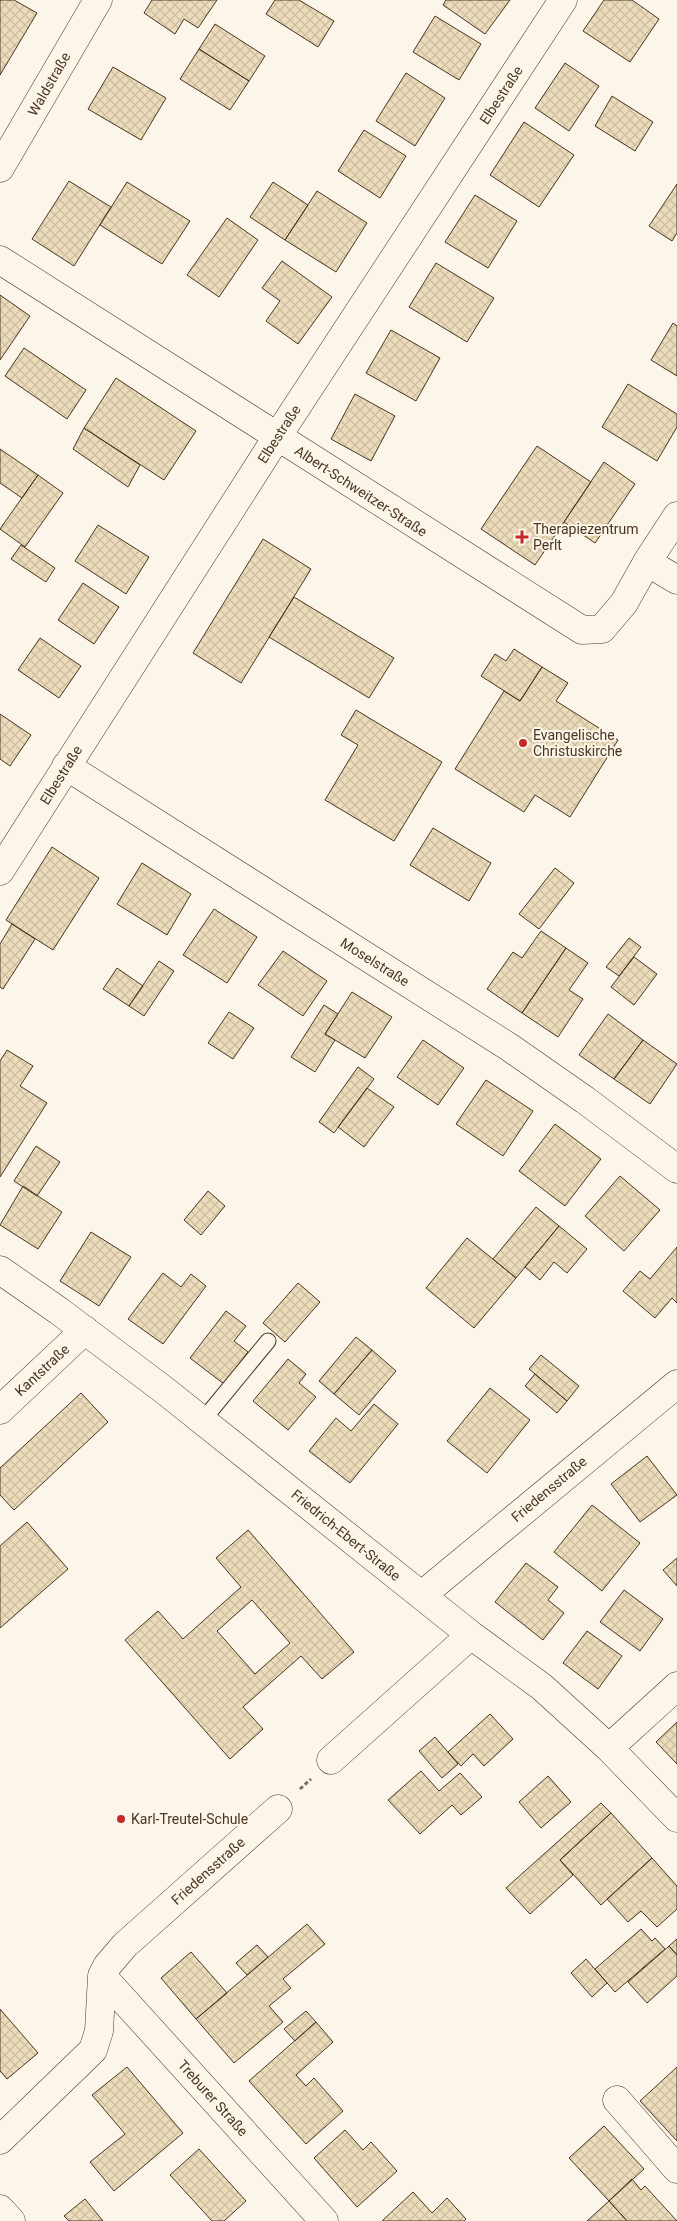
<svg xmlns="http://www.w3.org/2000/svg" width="677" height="2221" viewBox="0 0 677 2221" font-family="Roboto,sans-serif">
	<defs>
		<pattern id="building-cross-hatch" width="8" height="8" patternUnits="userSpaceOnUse" patternTransform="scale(1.25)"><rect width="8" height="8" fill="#ecdcbc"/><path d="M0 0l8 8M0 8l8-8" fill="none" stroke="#ccbda1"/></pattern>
	</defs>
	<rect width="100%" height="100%" fill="#fbf6e9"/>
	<path fill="url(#building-cross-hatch)" stroke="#4a3520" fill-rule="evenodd" d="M 0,0 L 14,0 L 37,13 L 0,75 Z
		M 152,0 L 217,0 L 198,28 L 184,19 L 175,34 L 144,13 Z
		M 275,0 L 299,0 L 334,21 L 318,47 L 266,14 Z
		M 446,0 L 510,0 L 485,34 L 443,5 Z
		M 604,0 L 632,0 L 659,19 L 630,62 L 583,31 Z
		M 435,16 L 481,44 L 459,80 L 413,52 Z
		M 215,24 L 265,56 L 249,81 L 199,49 Z
		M 199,49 L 249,81 L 230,110 L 180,79 Z
		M 565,63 L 599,86 L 569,131 L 535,108 Z
		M 113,67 L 166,98 L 141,140 L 88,109 Z
		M 406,73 L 445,98 L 415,146 L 376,121 Z
		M 612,96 L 653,122 L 635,151 L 595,126 Z
		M 524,122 L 574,155 L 539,207 L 490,175 Z
		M 364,130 L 406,156 L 380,198 L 338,171 Z
		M 69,181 L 111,207 L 74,266 L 32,239 Z
		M 127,182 L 190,221 L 162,264 L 100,225 Z
		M 273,182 L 308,205 L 285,240 L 250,217 Z
		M 677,184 L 677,233 L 672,241 L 649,226 Z
		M 317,191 L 367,223 L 336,272 L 285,240 Z
		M 475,195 L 517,221 L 488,268 L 445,242 Z
		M 227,218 L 258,240 L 219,297 L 187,275 Z
		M 282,261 L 332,297 L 298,344 L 266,321 L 280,301 L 262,288 Z
		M 436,263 L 494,298 L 467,342 L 409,307 Z
		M 0,295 L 30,316 L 0,360 Z
		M 673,323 L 677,326 L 677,376 L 651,360 Z
		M 391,330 L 440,358 L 416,401 L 366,373 Z
		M 24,348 L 86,390 L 67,419 L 5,376 Z
		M 116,378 L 196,431 L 164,480 L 84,428 Z
		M 628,384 L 677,414 L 677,427 L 657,461 L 602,427 Z
		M 355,394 L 395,416 L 371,461 L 331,439 Z
		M 84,428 L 140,465 L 128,487 L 73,449 Z
		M 537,446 L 591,482 L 535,565 L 481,529 Z
		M 0,449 L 38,475 L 22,498 L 0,483 Z
		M 604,462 L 635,484 L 595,543 L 564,522 Z
		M 38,475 L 63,493 L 25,547 L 0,529 Z
		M 98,525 L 149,557 L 126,594 L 75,561 Z
		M 263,539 L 311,569 L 241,683 L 193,653 Z
		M 21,545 L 55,568 L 46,582 L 11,559 Z
		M 83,583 L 119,607 L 94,644 L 58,620 Z
		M 294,597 L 394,658 L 369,698 L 269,637 Z
		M 40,638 L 81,666 L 59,698 L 18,670 Z
		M 514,649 L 542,667 L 520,701 L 481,676 L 495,654 L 506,661 Z
		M 542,667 L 568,683 L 556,701 L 618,740 L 570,817 L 535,795 L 524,812 L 455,769 L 504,691 L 520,701 Z
		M 356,710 L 442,762 L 394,841 L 325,800 L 358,745 L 341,735 Z
		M 0,714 L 31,735 L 10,766 L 0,759 Z
		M 433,828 L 491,863 L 469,901 L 410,865 Z
		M 52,847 L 99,878 L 53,950 L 6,920 Z
		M 142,863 L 191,894 L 167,935 L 117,904 Z
		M 555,868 L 574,883 L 539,929 L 519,914 Z
		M 214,909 L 257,937 L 227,983 L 183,955 Z
		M 12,924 L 35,939 L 3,989 L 0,987 L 0,944 Z
		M 541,931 L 566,948 L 522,1013 L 487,989 L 513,952 L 522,958 Z
		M 629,938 L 641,947 L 619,976 L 606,967 Z
		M 566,948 L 588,963 L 569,990 L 583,999 L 558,1037 L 522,1013 Z
		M 283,951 L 327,981 L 303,1016 L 258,985 Z
		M 634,957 L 657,974 L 634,1005 L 611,987 Z
		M 159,961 L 174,971 L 144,1016 L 129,1006 Z
		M 117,968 L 143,986 L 129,1006 L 103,989 Z
		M 352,992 L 392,1017 L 365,1058 L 325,1034 Z
		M 324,1005 L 338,1014 L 325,1034 L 335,1040 L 315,1072 L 291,1057 Z
		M 229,1012 L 254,1028 L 233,1059 L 208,1043 Z
		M 608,1014 L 643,1040 L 614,1079 L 579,1055 Z
		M 423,1040 L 464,1068 L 438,1105 L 397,1077 Z
		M 643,1040 L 677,1064 L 650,1104 L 614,1079 Z
		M 7,1050 L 33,1066 L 20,1086 L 47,1103 L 0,1177 L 0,1061 Z
		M 358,1067 L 374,1079 L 334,1133 L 319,1122 Z
		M 486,1080 L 533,1111 L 503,1156 L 456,1124 Z
		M 367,1088 L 394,1107 L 364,1147 L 338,1127 Z
		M 555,1124 L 601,1159 L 565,1206 L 519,1171 Z
		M 36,1146 L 60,1162 L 37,1196 L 14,1181 Z
		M 620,1176 L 660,1210 L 624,1251 L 585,1216 Z
		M 23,1186 L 62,1212 L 38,1249 L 0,1225 Z
		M 208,1191 L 225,1206 L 201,1235 L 184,1220 Z
		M 536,1207 L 559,1226 L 516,1278 L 493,1259 Z
		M 559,1226 L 587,1249 L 567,1273 L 554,1262 L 540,1280 L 525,1267 Z
		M 91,1232 L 131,1257 L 99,1306 L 60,1281 Z
		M 467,1238 L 516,1278 L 474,1328 L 426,1288 Z
		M 677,1247 L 677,1303 L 672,1298 L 655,1318 L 623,1291 L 640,1271 L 650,1279 Z
		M 163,1273 L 181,1287 L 191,1274 L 206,1286 L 163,1344 L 128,1319 Z
		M 298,1283 L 320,1302 L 285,1342 L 263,1323 Z
		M 226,1311 L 246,1326 L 234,1341 L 248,1352 L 224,1384 L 190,1358 Z
		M 356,1337 L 372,1350 L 334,1394 L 319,1381 Z
		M 372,1350 L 396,1371 L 359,1415 L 334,1394 Z
		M 541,1355 L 579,1386 L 567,1401 L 529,1369 Z
		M 288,1359 L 306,1374 L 299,1383 L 316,1397 L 288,1430 L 253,1401 Z
		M 535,1374 L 567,1401 L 557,1413 L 525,1386 Z
		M 490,1388 L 530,1420 L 487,1473 L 447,1441 Z
		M 81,1393 L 108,1422 L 14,1510 L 0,1495 L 0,1468 Z
		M 374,1404 L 398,1424 L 350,1483 L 309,1451 L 336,1418 L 351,1431 Z
		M 647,1456 L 677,1495 L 640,1522 L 611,1484 Z
		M 592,1505 L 640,1543 L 602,1591 L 554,1552 Z
		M 27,1522 L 68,1569 L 0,1628 L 0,1546 Z
		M 248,1530 L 354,1652 L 322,1679 L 301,1656 L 243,1707 L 263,1729 L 230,1759 L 125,1640 L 158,1611 L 183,1639 L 241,1587 L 216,1558 ZM 252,1600 L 290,1643 L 255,1674 L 217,1631 Z
		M 677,1558 L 677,1586 L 663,1570 Z
		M 526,1563 L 558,1587 L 548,1600 L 564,1613 L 543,1640 L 495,1602 Z
		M 624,1590 L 663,1619 L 640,1651 L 600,1622 Z
		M 587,1631 L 622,1656 L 598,1689 L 563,1663 Z
		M 490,1714 L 513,1739 L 484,1766 L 473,1754 L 461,1766 L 448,1752 Z
		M 677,1722 L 677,1764 L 656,1742 Z
		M 435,1737 L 458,1764 L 442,1778 L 419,1751 Z
		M 421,1771 L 439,1791 L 460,1773 L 482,1797 L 461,1815 L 452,1805 L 420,1834 L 388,1800 Z
		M 548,1776 L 571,1802 L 541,1828 L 519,1802 Z
		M 601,1803 L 611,1813 L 560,1860 L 573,1875 L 530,1914 L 506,1888 Z
		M 611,1813 L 652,1858 L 601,1905 L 560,1860 Z
		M 652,1858 L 677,1886 L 677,1909 L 657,1927 L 641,1911 L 628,1922 L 607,1899 Z
		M 307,1924 L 325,1944 L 283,1979 L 291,1988 L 269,2006 L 283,2022 L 234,2063 L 196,2019 Z
		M 641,1929 L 652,1941 L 655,1938 L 665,1949 L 615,1992 L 595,1969 Z
		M 677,1939 L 677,1955 L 669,1946 Z
		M 257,1945 L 268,1957 L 247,1975 L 236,1963 Z
		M 669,1946 L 677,1955 L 677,1976 L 647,2003 L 628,1982 Z
		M 191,1952 L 227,1993 L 196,2019 L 161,1978 Z
		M 586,1959 L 607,1983 L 592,1997 L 571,1973 Z
		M 0,2009 L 38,2053 L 7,2079 L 0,2071 Z
		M 306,2011 L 316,2022 L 295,2041 L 284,2029 Z
		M 316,2022 L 333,2042 L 296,2075 L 306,2086 L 314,2078 L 343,2111 L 306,2144 L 249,2081 Z
		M 127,2067 L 183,2133 L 114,2191 L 90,2162 L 125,2134 L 92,2095 Z
		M 677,2067 L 677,2141 L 640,2101 Z
		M 604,2126 L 644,2169 L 609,2201 L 569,2158 Z
		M 345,2130 L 363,2150 L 371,2142 L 397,2171 L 357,2207 L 314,2158 Z
		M 199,2149 L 246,2201 L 224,2221 L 212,2221 L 170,2175 Z
		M 632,2179 L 641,2190 L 645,2186 L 677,2221 L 627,2221 L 609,2201 Z
		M 413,2192 L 432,2213 L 447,2198 L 466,2219 L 464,2221 L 382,2221 Z
		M 85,2199 L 103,2221 L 69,2221 L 64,2216 Z
		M 609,2201 L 627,2221 L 587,2221 Z"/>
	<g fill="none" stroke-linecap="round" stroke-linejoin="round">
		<defs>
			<path id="lane" d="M 203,1420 L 268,1341"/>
			<path id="street" d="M 0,168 L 98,0
				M 0,260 L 582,630 L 602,629 L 624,603 L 647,562 L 677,580
				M 647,562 L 677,516
				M 66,766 L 509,1047 L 585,1100 L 677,1169
				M 0,871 L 277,437 L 563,0
				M 0,1270 L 59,1311 L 164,1390 L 471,1635 L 542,1687 L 609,1748 L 677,1818
				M 0,1410 L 85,1330
				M 422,1595 L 677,1384
				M 609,1748 L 677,1686
				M 331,1760 L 471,1635
				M 102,1976 L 324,2221
				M 617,2100 L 677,2169
				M 0,2140 L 93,2050 L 99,2031 L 102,1976 L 107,1966 L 125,1945 L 278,1809
				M 0,2209 L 11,2221"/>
		</defs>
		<use href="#lane" stroke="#4a3520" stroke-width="17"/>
		<use href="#street" stroke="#4a3520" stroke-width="29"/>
		<path stroke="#7f6f5c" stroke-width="3" stroke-dasharray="4 2.5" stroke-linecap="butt" d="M 300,1789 L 311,1779"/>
		<use href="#lane" stroke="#fbf6e9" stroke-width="15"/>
		<use href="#street" stroke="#fbf6e9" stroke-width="28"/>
	</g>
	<g fill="#c62828" stroke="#fbf6e9" stroke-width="2">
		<path d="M519.5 529.5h5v5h5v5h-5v5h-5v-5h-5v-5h5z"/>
		<circle cx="523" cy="743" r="5"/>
		<circle cx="121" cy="1819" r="5"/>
	</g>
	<g text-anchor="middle" stroke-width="4" stroke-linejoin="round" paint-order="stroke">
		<g font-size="14" fill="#4a3520" stroke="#fbf6e9">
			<text transform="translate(49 84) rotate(-60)" y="5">Waldstraße</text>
			<text transform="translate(501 95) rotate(-57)" y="5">Elbestraße</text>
			<text transform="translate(279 434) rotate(-57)" y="5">Elbestraße</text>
			<text transform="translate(361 491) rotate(33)" y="5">Albert-Schweitzer-Straße</text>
			<text transform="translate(61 775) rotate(-58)" y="5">Elbestraße</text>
			<text transform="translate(375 962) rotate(32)" y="5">Moselstraße</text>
			<text transform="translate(42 1370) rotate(-43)" y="5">Kantstraße</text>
			<text transform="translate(549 1489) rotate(-40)" y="5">Friedensstraße</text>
			<text transform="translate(346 1535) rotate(39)" y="5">Friedrich-Ebert-Straße</text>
			<text transform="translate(208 1871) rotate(-42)" y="5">Friedensstraße</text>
			<text transform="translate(213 2098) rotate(48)" y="5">Treburer Straße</text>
		</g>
		<g font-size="14" fill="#4a3520" stroke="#fbf6e9" text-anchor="start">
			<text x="533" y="534">Therapiezentrum<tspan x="533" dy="16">Perlt</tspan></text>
			<text x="533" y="740">Evangelische<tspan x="533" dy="16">Christuskirche</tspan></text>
			<text x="131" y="1824">Karl-Treutel-Schule</text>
		</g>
	</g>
</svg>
